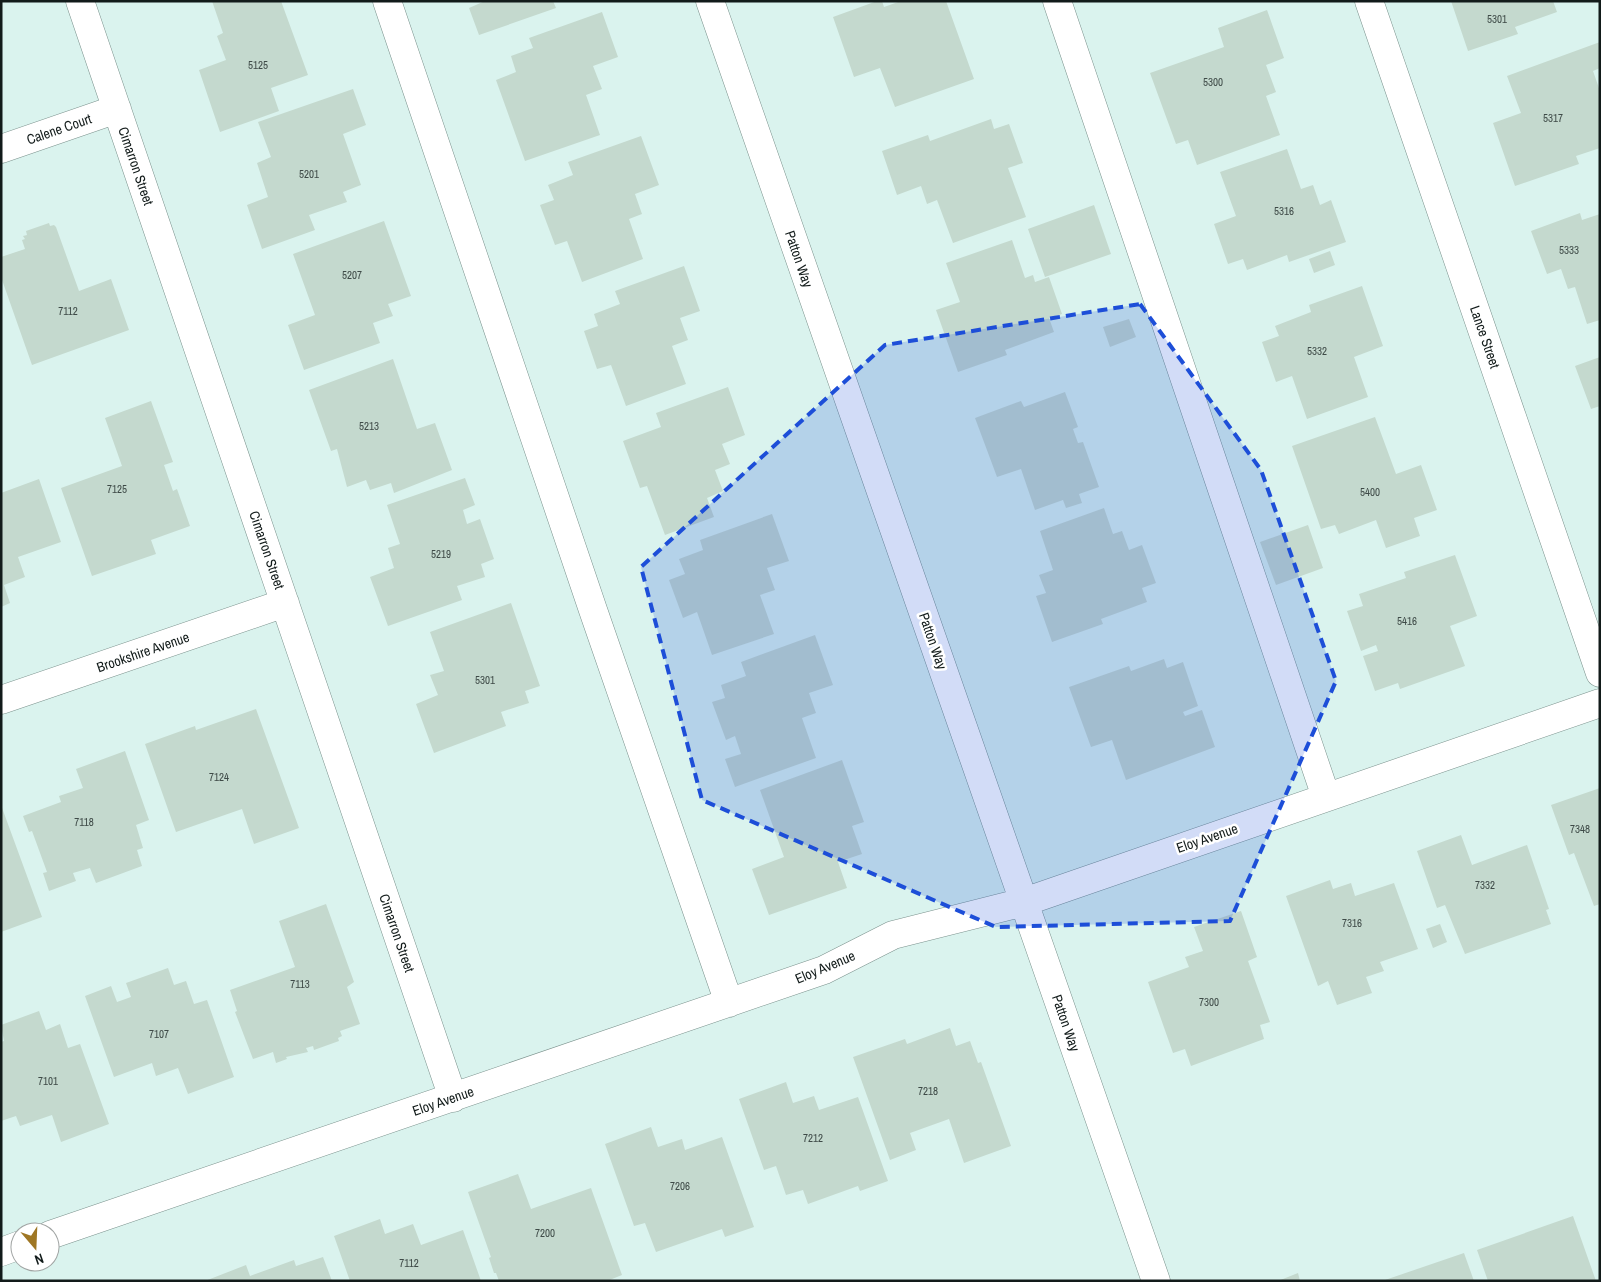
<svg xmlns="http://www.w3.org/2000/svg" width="1601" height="1282" viewBox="0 0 1601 1282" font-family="'Archivo Narrow',sans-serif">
	<rect width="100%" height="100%" fill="#daf3ee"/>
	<path fill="#c4d9ce" d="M 212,1 L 281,1 L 308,75 L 271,88 L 279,111 L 220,132 L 199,70 L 226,60 L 217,36 L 223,33 Z
		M 485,1 L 553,1 L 556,8 L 479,35 L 469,8 Z
		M 877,1 L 882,1 L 884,7 L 901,1 L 946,1 L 974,79 L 895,107 L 880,68 L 854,77 L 833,17 Z
		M 1451,1 L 1553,1 L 1557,12 L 1515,27 L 1518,34 L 1468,51 Z
		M 1267,10 L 1284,58 L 1266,65 L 1276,92 L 1266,96 L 1280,135 L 1197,165 L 1188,140 L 1176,144 L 1150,73 L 1224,47 L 1218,28 Z
		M 602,12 L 618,57 L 593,66 L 602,89 L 586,95 L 600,135 L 525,161 L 496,80 L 516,72 L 511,56 L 533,48 L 529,38 Z
		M 1600,42 L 1600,68 L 1593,71 L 1600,91 L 1600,148 L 1576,156 L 1579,164 L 1515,186 L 1493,123 L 1521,113 L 1507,76 Z
		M 353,89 L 366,125 L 343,134 L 361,185 L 343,192 L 347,202 L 309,215 L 315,230 L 262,249 L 247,205 L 268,197 L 257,163 L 271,157 L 258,122 Z
		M 991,119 L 994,129 L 1009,124 L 1023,163 L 1008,168 L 1026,217 L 953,243 L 937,200 L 927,204 L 921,186 L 897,195 L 882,151 L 928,135 L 930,141 Z
		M 641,136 L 659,185 L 635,194 L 642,214 L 629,219 L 643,259 L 582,282 L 567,241 L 555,245 L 540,205 L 554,200 L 548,185 L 573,175 L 568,162 Z
		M 1287,149 L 1301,189 L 1313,185 L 1320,205 L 1331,200 L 1346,242 L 1289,262 L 1287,255 L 1247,270 L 1243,259 L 1228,264 L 1214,224 L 1236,216 L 1220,172 Z
		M 1094,205 L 1111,254 L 1045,277 L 1028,229 Z
		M 1580,213 L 1582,220 L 1600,214 L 1600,320 L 1587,324 L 1575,287 L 1568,289 L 1561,269 L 1547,274 L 1531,231 Z
		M 384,221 L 411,296 L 388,304 L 393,316 L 373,323 L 380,343 L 304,370 L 288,325 L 315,315 L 293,254 Z
		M 49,223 L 50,226 L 54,225 L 56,227 L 79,291 L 111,279 L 129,330 L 32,365 L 1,277 L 1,257 L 25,249 L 22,240 L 25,239 L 23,236 L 27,235 L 26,231 Z
		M 1012,240 L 1025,278 L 1033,275 L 1035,282 L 1049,277 L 1062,314 L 1049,318 L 1054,332 L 1005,350 L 1007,355 L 958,372 L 936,310 L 960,302 L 946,263 Z
		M 1330,251 L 1335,265 L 1314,273 L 1309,259 Z
		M 684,266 L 700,311 L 680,318 L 688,340 L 672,346 L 686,384 L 626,406 L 611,365 L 597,369 L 584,331 L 598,326 L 594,314 L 620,304 L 615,291 Z
		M 1362,286 L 1383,346 L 1354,357 L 1368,397 L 1307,419 L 1292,376 L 1276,382 L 1262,342 L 1279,336 L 1275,326 L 1311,312 L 1309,305 Z
		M 1129,319 L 1136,337 L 1110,347 L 1103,327 Z
		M 1600,357 L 1600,406 L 1591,409 L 1575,366 Z
		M 393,359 L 417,429 L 435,423 L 452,470 L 394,493 L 391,483 L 370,490 L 366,480 L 347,487 L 337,449 L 331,451 L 309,390 Z
		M 728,387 L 745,435 L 722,444 L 730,464 L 715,470 L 723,491 L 707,498 L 714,517 L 665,535 L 647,486 L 640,488 L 623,441 L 661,427 L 656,413 Z
		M 1065,392 L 1078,427 L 1073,429 L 1078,443 L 1083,442 L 1099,487 L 1079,494 L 1082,503 L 1066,508 L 1063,500 L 1035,510 L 1021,469 L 997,477 L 975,418 L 1021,401 L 1024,407 Z
		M 151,401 L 173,462 L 164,465 L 173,491 L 177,489 L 190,526 L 151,540 L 156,554 L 92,576 L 61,488 L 122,466 L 105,418 Z
		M 1375,417 L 1396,474 L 1421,465 L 1437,510 L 1414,518 L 1420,536 L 1386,548 L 1376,520 L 1339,534 L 1335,525 L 1321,529 L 1292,446 Z
		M 465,478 L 475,505 L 463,510 L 467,524 L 480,519 L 494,559 L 481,564 L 485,577 L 457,586 L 462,600 L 388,626 L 370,577 L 394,568 L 388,548 L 400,544 L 387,505 Z
		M 39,479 L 61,542 L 18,557 L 25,577 L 4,585 L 10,603 L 1,607 L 1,493 Z
		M 1104,508 L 1113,534 L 1122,531 L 1129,550 L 1142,545 L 1156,583 L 1142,588 L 1147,602 L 1101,619 L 1103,624 L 1052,642 L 1036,596 L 1046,593 L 1039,575 L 1053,570 L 1040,531 Z
		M 772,514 L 789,561 L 767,568 L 775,590 L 760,595 L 774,634 L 712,655 L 697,612 L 683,618 L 669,580 L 685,574 L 679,559 L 703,550 L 700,540 Z
		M 1308,525 L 1323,568 L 1276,585 L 1260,542 Z
		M 1455,555 L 1477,616 L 1450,626 L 1465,666 L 1400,689 L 1398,683 L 1375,691 L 1363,656 L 1378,651 L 1376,645 L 1361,651 L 1347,611 L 1363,606 L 1359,594 L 1406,578 L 1404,572 Z
		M 511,603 L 540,686 L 525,691 L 529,703 L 501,712 L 506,726 L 434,753 L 416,704 L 438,695 L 430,675 L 444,671 L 430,632 Z
		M 815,635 L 833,685 L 809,693 L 816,713 L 802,718 L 816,758 L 735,787 L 725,759 L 741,754 L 735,736 L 726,740 L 712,702 L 725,698 L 721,685 L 746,676 L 741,662 Z
		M 1164,659 L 1167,668 L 1183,662 L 1198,706 L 1183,712 L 1185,716 L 1202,710 L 1215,747 L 1126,780 L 1112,740 L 1091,747 L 1069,687 L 1129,666 L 1131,671 Z
		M 256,709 L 299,828 L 254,844 L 242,809 L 176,832 L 145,744 L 195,726 L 196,730 Z
		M 125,751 L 149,820 L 136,825 L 143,848 L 137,850 L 142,866 L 96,883 L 90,868 L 73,873 L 76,881 L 49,891 L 43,873 L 47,872 L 32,831 L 29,832 L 23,816 L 61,802 L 59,796 L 83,788 L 76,769 Z
		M 842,760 L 864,822 L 852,826 L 862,854 L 838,862 L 847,888 L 769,915 L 752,869 L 784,857 L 760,790 Z
		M 1600,788 L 1600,904 L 1594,906 L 1574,853 L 1569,855 L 1551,805 Z
		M 1,805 L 42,917 L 1,932 Z
		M 1461,835 L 1472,865 L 1527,845 L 1549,909 L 1546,910 L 1551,924 L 1465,954 L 1445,905 L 1437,908 L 1417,851 Z
		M 1330,880 L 1333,889 L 1351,883 L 1355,896 L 1394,883 L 1418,949 L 1380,962 L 1384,971 L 1366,977 L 1372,993 L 1337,1005 L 1328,981 L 1318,986 L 1286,896 Z
		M 326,904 L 354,982 L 347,987 L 360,1024 L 340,1031 L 342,1036 L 338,1038 L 339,1041 L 314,1050 L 313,1046 L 306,1048 L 308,1052 L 286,1057 L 287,1059 L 276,1063 L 273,1052 L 253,1059 L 235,1012 L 237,1011 L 230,990 L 295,967 L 279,921 Z
		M 1241,911 L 1257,957 L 1248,961 L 1270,1022 L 1260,1025 L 1264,1039 L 1191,1066 L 1185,1049 L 1173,1053 L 1148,982 L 1189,967 L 1185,957 L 1203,951 L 1194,927 Z
		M 1440,924 L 1447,942 L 1433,948 L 1426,929 Z
		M 168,968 L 174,985 L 186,981 L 194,1004 L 207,1000 L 234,1077 L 188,1094 L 178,1068 L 156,1076 L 152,1063 L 114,1077 L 85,996 L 111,986 L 117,1002 L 131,997 L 126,983 Z
		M 39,1011 L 46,1030 L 60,1024 L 68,1048 L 80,1044 L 109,1124 L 61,1142 L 52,1115 L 20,1126 L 16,1116 L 1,1121 L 1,1042 L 4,1041 L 1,1025 Z
		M 950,1028 L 956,1046 L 970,1041 L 978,1063 L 981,1062 L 1011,1146 L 964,1163 L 949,1119 L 910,1133 L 916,1150 L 890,1160 L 853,1057 L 905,1039 L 907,1044 Z
		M 786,1082 L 793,1103 L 814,1096 L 819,1110 L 858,1097 L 888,1181 L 860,1191 L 858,1186 L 808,1204 L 803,1190 L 786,1195 L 776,1166 L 764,1170 L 739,1099 Z
		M 651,1127 L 658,1147 L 682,1139 L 685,1150 L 722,1137 L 754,1227 L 725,1237 L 722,1229 L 656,1252 L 645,1223 L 634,1226 L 605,1144 Z
		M 518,1174 L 531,1209 L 591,1188 L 622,1275 L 607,1281 L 499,1281 L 496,1273 L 494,1273 L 489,1258 L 491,1257 L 468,1192 Z
		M 1573,1216 L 1596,1281 L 1488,1281 L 1477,1250 Z
		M 380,1219 L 385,1234 L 413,1224 L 421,1245 L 463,1230 L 481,1281 L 350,1281 L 334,1236 Z
		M 1464,1253 L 1474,1281 L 1385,1281 L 1385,1280 Z
		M 323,1257 L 332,1281 L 205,1281 L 246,1265 L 250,1276 L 294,1260 L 296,1266 Z
		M 1298,1273 L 1300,1281 L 1278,1281 Z"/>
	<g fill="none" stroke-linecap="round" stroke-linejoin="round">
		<defs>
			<path id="minor" d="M 80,1 L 453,1098
				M 387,1 L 593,610 L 729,1003
				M 710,1 L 1156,1281
				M 1057,1 L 1326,797
				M 1369,1 L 1600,673
				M 1,149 L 117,109
				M 1,700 L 285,603
				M 50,1235 L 824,970 L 893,935 L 1024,902 L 1600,703
				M 1,1252 L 20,1245"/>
		</defs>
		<use href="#minor" stroke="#7b928d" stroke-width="29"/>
		<use href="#minor" stroke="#fff" stroke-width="28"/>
	</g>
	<path fill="#1d4ed8" fill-opacity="0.2" stroke="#1d4ed8" stroke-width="4" stroke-dasharray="10 6" stroke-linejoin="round" d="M 1140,304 L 1261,470 L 1336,681 L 1230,921 L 996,927 L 702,800 L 641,567 L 885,345 Z"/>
	<g text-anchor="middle" stroke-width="5" stroke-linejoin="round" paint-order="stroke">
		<g font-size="11" fill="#3e4a47">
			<text x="1497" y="23">5301</text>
			<text x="258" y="69">5125</text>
			<text x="1213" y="86">5300</text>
			<text x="1553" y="122">5317</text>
			<text x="309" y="178">5201</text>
			<text x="1284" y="215">5316</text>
			<text x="1569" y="254">5333</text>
			<text x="352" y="279">5207</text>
			<text x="68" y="315">7112</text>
			<text x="1317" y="355">5332</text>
			<text x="369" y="430">5213</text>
			<text x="117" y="493">7125</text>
			<text x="1370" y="496">5400</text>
			<text x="441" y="558">5219</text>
			<text x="1407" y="625">5416</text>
			<text x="485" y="684">5301</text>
			<text x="219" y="781">7124</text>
			<text x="84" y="826">7118</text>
			<text x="1580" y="833">7348</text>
			<text x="1485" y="889">7332</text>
			<text x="1352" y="927">7316</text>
			<text x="300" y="988">7113</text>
			<text x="1209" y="1006">7300</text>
			<text x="159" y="1038">7107</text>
			<text x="48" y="1085">7101</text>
			<text x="928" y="1095">7218</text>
			<text x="813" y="1142">7212</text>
			<text x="680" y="1190">7206</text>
			<text x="545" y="1237">7200</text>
			<text x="409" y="1267">7112</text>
		</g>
		<g font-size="14" fill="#121b1a" stroke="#fff">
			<text transform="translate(59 129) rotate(-19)" y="5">Calene Court</text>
			<text transform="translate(136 166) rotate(71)" y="5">Cimarron Street</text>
			<text transform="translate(799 259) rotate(71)" y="5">Patton Way</text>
			<text transform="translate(1485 337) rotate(71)" y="5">Lance Street</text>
			<text transform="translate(267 550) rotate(71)" y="5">Cimarron Street</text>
			<text transform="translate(933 641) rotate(71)" y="5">Patton Way</text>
			<text transform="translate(143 652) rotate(-19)" y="5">Brookshire Avenue</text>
			<text transform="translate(1207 838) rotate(-19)" y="5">Eloy Avenue</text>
			<text transform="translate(397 933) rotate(71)" y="5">Cimarron Street</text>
			<text transform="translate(825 967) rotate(-23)" y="5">Eloy Avenue</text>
			<text transform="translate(1066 1023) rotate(71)" y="5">Patton Way</text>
			<text transform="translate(443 1101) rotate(-19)" y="5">Eloy Avenue</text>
		</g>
	</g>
	<rect width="1601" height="1282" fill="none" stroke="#121b1a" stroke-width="5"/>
	<g transform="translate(35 1247) rotate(161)"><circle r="24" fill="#ffffff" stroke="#a0a4a3"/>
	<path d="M0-4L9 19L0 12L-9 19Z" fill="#9f7724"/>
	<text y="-8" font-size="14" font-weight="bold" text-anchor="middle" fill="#121b1a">N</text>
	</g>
</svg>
